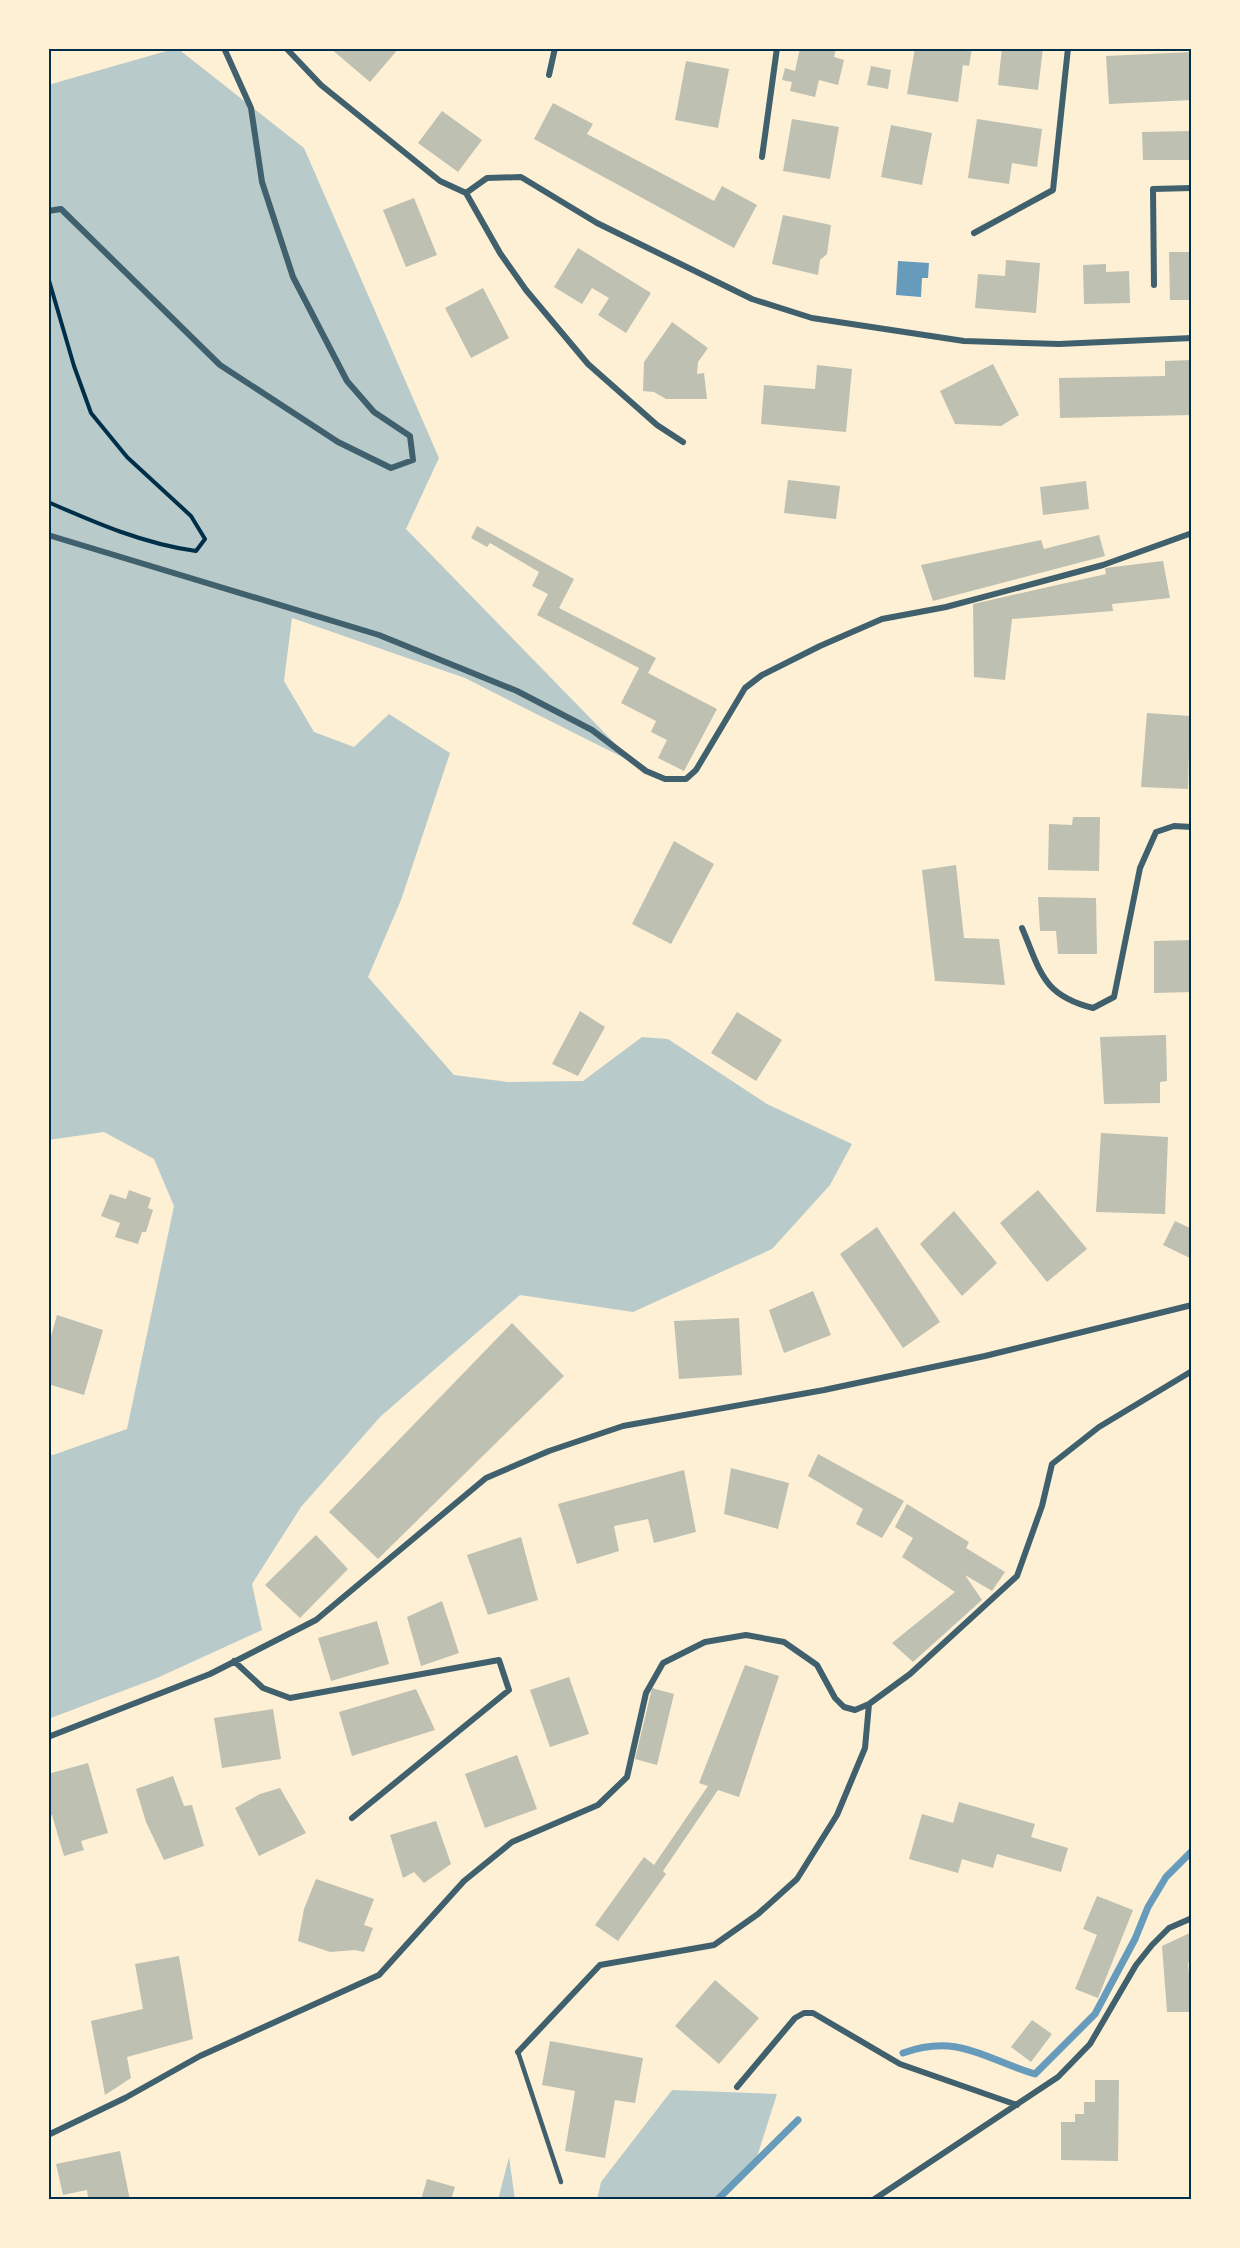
<svg xmlns="http://www.w3.org/2000/svg" width="1240" height="2248" viewBox="0 0 1240 2248" font-family="'Open Sans',sans-serif">
	<rect width="100%" height="100%" fill="#fdf0d5"/>
	<path fill="#b9caca" d="M 177,48 L 304,148 L 439,458 L 406,529 L 634,763 L 465,678 L 292,618 L 284,681 L 314,732 L 354,747 L 389,714 L 450,753 L 401,900 L 368,977 L 454,1075 L 508,1082 L 583,1081 L 642,1037 L 668,1039 L 767,1104 L 852,1144 L 830,1185 L 772,1249 L 633,1312 L 520,1295 L 380,1417 L 301,1507 L 252,1584 L 262,1630 L 157,1678 L 48,1719 L 48,1454 L 53,1455 L 127,1429 L 174,1206 L 154,1159 L 104,1132 L 48,1140 L 48,85 Z
		M 672,2090 L 777,2094 L 753,2169 L 722,2200 L 597,2200 L 601,2182 Z
		M 509,2157 L 515,2200 L 498,2200 Z"/>
	<path fill="#669bbc" d="M 898,261 L 929,263 L 928,278 L 922,278 L 921,297 L 896,295 Z"/>
	<g fill="none" stroke-linecap="round" stroke-linejoin="round">
		<path stroke="#669bbc" stroke-width="7" d="M 903,2053 C 959,2033 984,2059 1035,2074 L 1095,2014 L 1135,1939 L 1148,1907 L 1166,1877 L 1192,1851
			M 717,2200 L 798,2120"/>
	</g>
	<path fill="#bec0b2" d="M 330,48 L 399,48 L 370,82 Z
		M 800,48 L 836,48 L 834,57 L 844,60 L 838,85 L 819,80 L 815,97 L 790,91 L 792,82 L 782,80 L 785,68 L 795,71 Z
		M 915,48 L 972,48 L 969,66 L 963,65 L 958,102 L 907,94 Z
		M 1002,48 L 1043,48 L 1038,90 L 998,85 Z
		M 1192,52 L 1192,100 L 1109,104 L 1106,56 Z
		M 686,61 L 729,69 L 718,128 L 675,120 Z
		M 871,66 L 891,70 L 888,89 L 867,85 Z
		M 553,103 L 593,124 L 587,134 L 714,201 L 722,186 L 757,205 L 734,248 L 534,139 Z
		M 442,111 L 482,140 L 458,172 L 418,143 Z
		M 792,119 L 839,127 L 830,179 L 783,171 Z
		M 977,119 L 1042,129 L 1037,167 L 1012,163 L 1009,184 L 968,178 Z
		M 891,125 L 932,133 L 922,185 L 881,177 Z
		M 1192,131 L 1192,160 L 1143,160 L 1142,132 Z
		M 414,198 L 437,255 L 406,267 L 383,210 Z
		M 783,215 L 831,225 L 827,254 L 820,260 L 818,275 L 772,264 Z
		M 578,248 L 651,293 L 626,333 L 598,315 L 609,298 L 592,288 L 582,304 L 554,287 Z
		M 1169,252 L 1192,252 L 1192,300 L 1170,300 Z
		M 1006,260 L 1040,263 L 1036,313 L 975,308 L 978,274 L 1005,276 Z
		M 1106,264 L 1106,272 L 1129,271 L 1130,303 L 1084,304 L 1083,265 Z
		M 483,288 L 509,338 L 471,358 L 445,308 Z
		M 672,322 L 708,348 L 698,362 L 697,374 L 704,373 L 707,399 L 666,399 L 654,392 L 643,391 L 644,362 Z
		M 1192,360 L 1192,415 L 1060,418 L 1059,378 L 1165,376 L 1165,361 Z
		M 993,364 L 1019,415 L 1001,426 L 955,424 L 940,391 Z
		M 817,365 L 852,369 L 846,432 L 761,424 L 764,385 L 815,389 Z
		M 788,480 L 840,486 L 836,519 L 784,513 Z
		M 1086,481 L 1089,509 L 1043,515 L 1040,487 Z
		M 477,526 L 574,579 L 559,608 L 656,658 L 648,673 L 717,709 L 684,771 L 658,758 L 667,740 L 651,732 L 656,721 L 621,703 L 639,668 L 537,615 L 548,594 L 532,586 L 539,572 L 490,543 L 487,547 L 471,538 Z
		M 1099,535 L 1105,556 L 933,601 L 921,565 L 1041,540 L 1044,549 Z
		M 1163,561 L 1170,598 L 1112,604 L 1113,611 L 1012,619 L 1005,680 L 974,677 L 973,604 L 1106,574 L 1105,568 Z
		M 1147,713 L 1190,716 L 1188,789 L 1141,787 Z
		M 1073,817 L 1100,817 L 1099,871 L 1048,870 L 1049,824 L 1072,825 Z
		M 674,841 L 714,864 L 671,944 L 632,924 Z
		M 956,865 L 964,938 L 999,939 L 1005,985 L 935,981 L 922,870 Z
		M 1038,897 L 1096,898 L 1097,954 L 1058,954 L 1056,931 L 1040,931 Z
		M 1192,940 L 1192,992 L 1154,993 L 1154,941 Z
		M 580,1011 L 605,1027 L 578,1076 L 552,1064 Z
		M 737,1012 L 782,1040 L 756,1081 L 711,1053 Z
		M 1166,1035 L 1167,1081 L 1160,1082 L 1160,1103 L 1104,1104 L 1100,1037 Z
		M 1101,1133 L 1168,1137 L 1165,1214 L 1096,1212 Z
		M 129,1190 L 151,1198 L 148,1208 L 153,1210 L 146,1232 L 142,1232 L 138,1244 L 115,1237 L 120,1223 L 101,1216 L 110,1194 L 126,1199 Z
		M 1038,1190 L 1087,1249 L 1047,1282 L 1000,1223 Z
		M 954,1211 L 997,1263 L 962,1296 L 920,1244 Z
		M 1175,1221 L 1192,1229 L 1192,1259 L 1163,1245 Z
		M 877,1227 L 940,1322 L 903,1348 L 840,1254 Z
		M 813,1291 L 831,1335 L 784,1353 L 769,1310 Z
		M 57,1315 L 103,1330 L 84,1395 L 48,1384 L 48,1347 Z
		M 739,1318 L 742,1375 L 679,1379 L 674,1321 Z
		M 512,1323 L 564,1376 L 378,1559 L 329,1512 Z
		M 818,1454 L 904,1501 L 882,1538 L 856,1524 L 863,1509 L 808,1476 Z
		M 731,1468 L 789,1483 L 778,1529 L 724,1514 Z
		M 684,1470 L 696,1532 L 654,1543 L 648,1519 L 614,1526 L 619,1551 L 577,1564 L 558,1504 Z
		M 907,1504 L 969,1542 L 966,1548 L 1005,1572 L 992,1591 L 965,1575 L 982,1600 L 913,1662 L 892,1643 L 955,1592 L 902,1557 L 913,1538 L 895,1527 Z
		M 316,1535 L 348,1569 L 300,1618 L 265,1585 Z
		M 521,1537 L 538,1600 L 488,1615 L 467,1555 Z
		M 442,1601 L 459,1653 L 421,1666 L 407,1617 Z
		M 377,1621 L 389,1664 L 331,1681 L 318,1638 Z
		M 745,1665 L 779,1676 L 739,1797 L 718,1790 L 663,1871 L 666,1874 L 618,1941 L 595,1925 L 644,1857 L 654,1865 L 708,1786 L 699,1783 Z
		M 569,1677 L 589,1734 L 550,1747 L 530,1690 Z
		M 652,1688 L 674,1694 L 657,1765 L 635,1759 Z
		M 416,1689 L 435,1730 L 352,1756 L 339,1712 Z
		M 273,1709 L 281,1759 L 222,1768 L 214,1718 Z
		M 517,1755 L 537,1809 L 485,1828 L 465,1774 Z
		M 88,1763 L 108,1833 L 81,1841 L 84,1850 L 64,1856 L 52,1815 L 48,1817 L 48,1774 Z
		M 173,1776 L 184,1806 L 192,1805 L 204,1846 L 164,1860 L 146,1822 L 136,1789 Z
		M 280,1788 L 306,1833 L 259,1856 L 235,1808 L 260,1794 Z
		M 959,1802 L 1035,1824 L 1031,1837 L 1068,1848 L 1061,1872 L 997,1854 L 993,1868 L 962,1859 L 958,1873 L 909,1859 L 922,1814 L 953,1823 Z
		M 436,1821 L 451,1864 L 424,1883 L 414,1872 L 403,1878 L 390,1835 Z
		M 316,1879 L 374,1899 L 364,1925 L 373,1928 L 364,1952 L 355,1950 L 330,1952 L 298,1941 L 304,1909 Z
		M 1097,1896 L 1133,1910 L 1098,1998 L 1075,1989 L 1097,1935 L 1083,1929 Z
		M 1192,1932 L 1192,1962 L 1188,1963 L 1190,1985 L 1192,1985 L 1192,2012 L 1167,2012 L 1162,1946 Z
		M 179,1956 L 193,2039 L 127,2057 L 131,2078 L 105,2095 L 91,2021 L 143,2009 L 135,1964 Z
		M 715,1980 L 759,2018 L 719,2064 L 675,2026 Z
		M 1032,2020 L 1052,2034 L 1031,2062 L 1011,2047 Z
		M 550,2041 L 643,2058 L 635,2103 L 615,2100 L 605,2158 L 565,2151 L 575,2091 L 542,2085 Z
		M 1095,2080 L 1119,2080 L 1118,2161 L 1061,2160 L 1061,2122 L 1075,2122 L 1075,2114 L 1084,2114 L 1084,2102 L 1095,2102 Z
		M 120,2151 L 130,2200 L 75,2200 L 88,2197 L 87,2190 L 63,2195 L 56,2164 Z
		M 427,2179 L 455,2187 L 451,2200 L 421,2200 Z"/>
	<g fill="none" stroke-linecap="round" stroke-linejoin="round">
		<path stroke="#003049" stroke-width="4" d="M 48,277 L 74,366 L 91,413 L 127,457 L 191,516 L 205,539 L 196,551 C 144,544 96,523 48,502"/>
		<path stroke="#3f606c" stroke-width="4.5" d="M 518,2052 L 561,2182"/>
		<path stroke="#3f606c" stroke-width="6" d="M 286,48 L 321,85 L 440,181 L 466,193 L 500,253 L 526,290 L 588,364 L 657,425 L 683,442
			M 549,75 L 555,48
			M 762,157 L 777,48
			M 466,193 L 487,178 L 521,177 L 597,223 L 752,299 L 812,318 L 964,341 L 1059,344 L 1192,338
			M 48,211 L 61,209 L 220,365 L 338,442 L 391,468 L 413,460 L 410,436 L 374,412 L 347,381 L 293,277 L 262,182 L 251,108 L 224,48
			M 974,233 L 1053,190 L 1068,48
			M 1154,285 L 1153,189 L 1192,188
			M 48,535 L 379,635 L 517,691 L 592,730 L 646,771 L 665,779 L 686,779 L 696,770 L 745,688 L 762,675 L 820,646 L 882,619 L 946,607 L 1103,565 L 1192,533
			M 1022,928 C 1041,972 1042,995 1093,1008 L 1114,997 L 1140,868 L 1156,832 L 1174,826 L 1192,827
			M 234,1661 L 263,1688 L 290,1698 L 499,1660 L 509,1690 L 352,1818
			M 48,1737 L 210,1674 L 316,1620 L 486,1478 L 549,1451 L 623,1426 L 824,1390 L 985,1356 L 1192,1305
			M 518,2052 L 600,1965 L 714,1945 L 758,1914 L 797,1879 L 837,1815 L 865,1748 L 869,1704
			M 737,2087 L 795,2018 L 804,2013 L 813,2013 L 900,2064 L 1017,2105
			M 48,2135 L 125,2098 L 200,2056 L 379,1975 L 464,1881 L 512,1842 L 598,1805 L 627,1777 L 646,1693 L 663,1663 L 705,1642 L 746,1635 L 784,1642 L 817,1665 L 835,1698 L 844,1707 L 855,1710 L 869,1704 L 910,1674 L 1017,1576 L 1042,1506 L 1052,1464 L 1099,1427 L 1192,1371
			M 873,2200 L 1058,2077 L 1090,2044 L 1136,1965 L 1152,1945 L 1169,1928 L 1192,1918"/>
	</g>
	<rect width="1240" height="2248" fill="none" stroke="#fdf0d5" stroke-width="99"/>
	<rect x="50" y="50" width="1140" height="2148" fill="none" stroke="#003049" stroke-width="2"/>
</svg>
